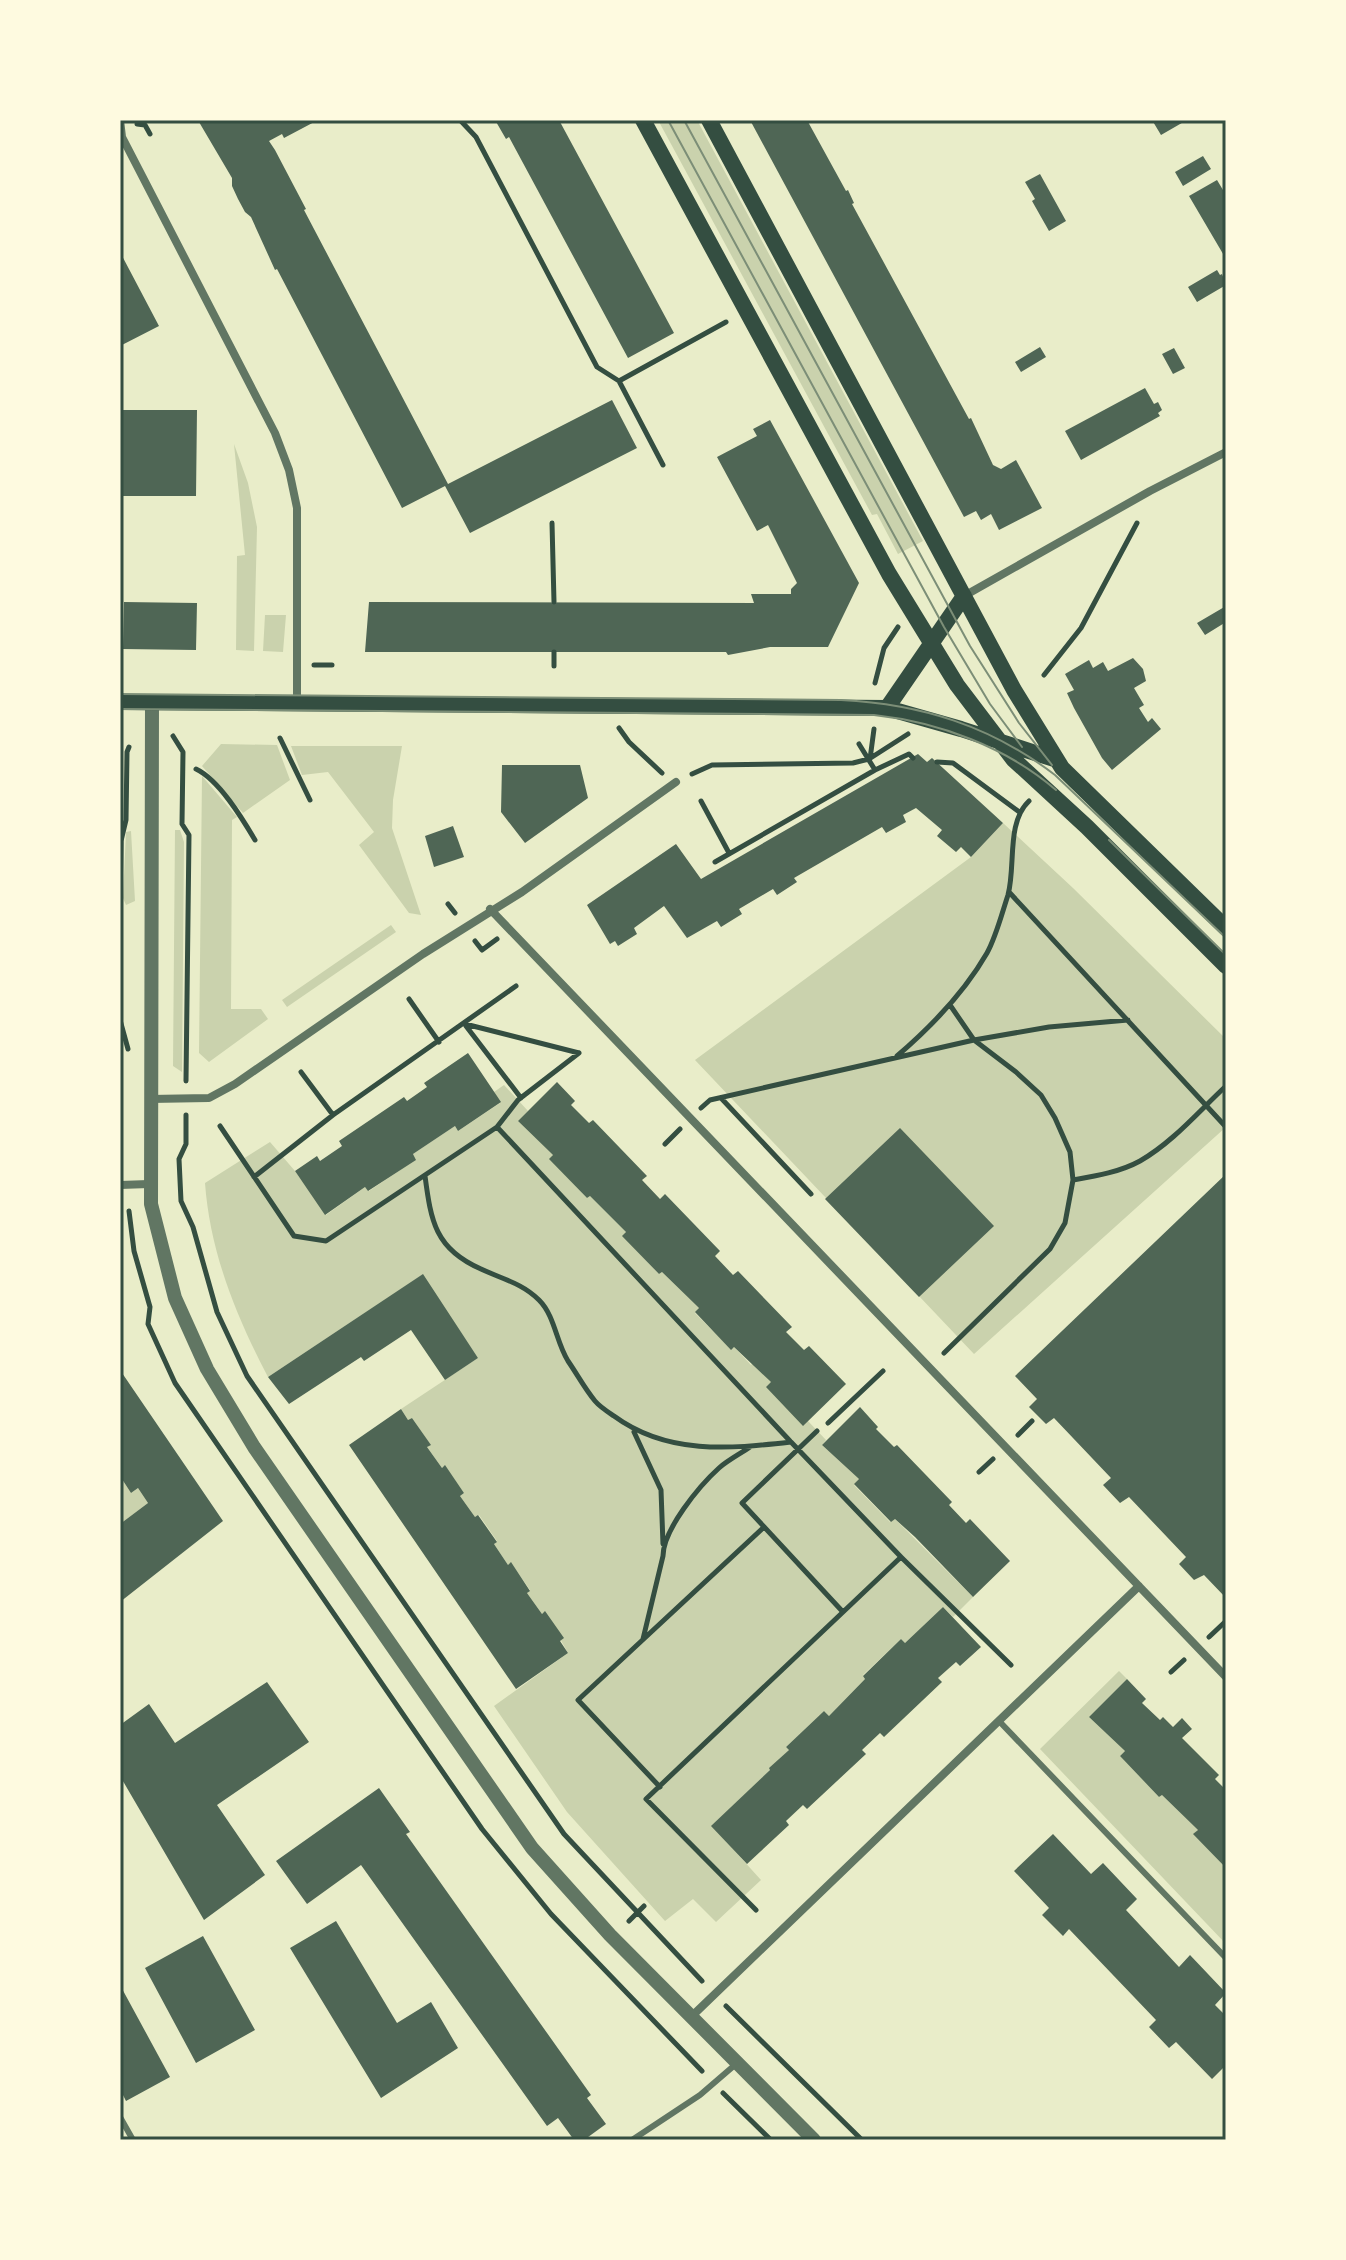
<svg xmlns="http://www.w3.org/2000/svg" width="1346" height="2260" viewBox="0 0 1346 2260" font-family="'Roboto Serif',serif">
	<rect width="100%" height="100%" fill="#e9edc9"/>
	<path fill="#cad2ad" d="M 658,120 L 697,120 L 923,541 L 898,554 L 877,514 L 872,515 Z
		M 234,444 L 248,483 L 257,527 L 254,651 L 236,650 L 237,556 L 245,555 Z
		M 265,615 L 286,615 L 283,652 L 263,651 Z
		M 221,744 L 277,745 L 290,780 L 243,813 L 202,766 Z
		M 291,746 L 402,746 L 393,800 L 392,828 L 421,915 L 409,913 L 359,845 L 374,832 L 328,772 L 302,775 Z
		M 202,776 L 237,817 L 232,820 L 231,1009 L 261,1009 L 268,1019 L 209,1062 L 199,1053 Z
		M 1003,823 L 1073,888 L 1226,1039 L 1226,1127 L 974,1354 L 695,1060 L 971,857 Z
		M 175,830 L 180,830 L 184,842 L 182,1072 L 173,1066 Z
		M 131,831 L 135,901 L 126,905 L 123,898 L 126,832 Z
		M 391,925 L 396,932 L 287,1007 L 282,1000 Z
		M 504,1085 L 528,1111 L 518,1121 L 553,1155 L 550,1159 L 587,1198 L 590,1196 L 626,1232 L 623,1236 L 659,1274 L 662,1272 L 699,1308 L 695,1313 L 731,1349 L 734,1347 L 751,1365 L 753,1363 L 826,1440 L 822,1445 L 859,1479 L 854,1485 L 890,1522 L 895,1519 L 973,1597 L 953,1617 L 943,1607 L 905,1643 L 901,1639 L 863,1675 L 865,1679 L 829,1716 L 824,1711 L 786,1747 L 789,1750 L 770,1768 L 770,1770 L 712,1826 L 761,1880 L 716,1922 L 693,1899 L 665,1921 L 567,1812 L 494,1706 L 568,1653 L 545,1612 L 542,1614 L 527,1593 L 530,1590 L 511,1563 L 508,1565 L 494,1544 L 497,1541 L 479,1515 L 475,1517 L 460,1496 L 464,1493 L 445,1466 L 442,1468 L 427,1447 L 430,1444 L 412,1418 L 408,1420 L 401,1409 L 478,1358 L 422,1275 L 268,1377 C 236,1316 210,1252 205,1183 L 270,1142 L 295,1171 L 326,1215 L 365,1187 L 369,1191 L 415,1160 L 413,1154 L 455,1126 L 458,1131 L 500,1103 L 494,1092 Z
		M 120,1476 L 131,1493 L 138,1488 L 148,1503 L 120,1524 Z
		M 1119,1671 L 1127,1679 L 1089,1717 L 1125,1751 L 1120,1756 L 1159,1797 L 1162,1795 L 1198,1830 L 1194,1834 L 1226,1868 L 1226,1944 L 1040,1749 Z"/>
	<path fill="#4f6655" d="M 202,120 L 318,120 L 284,138 L 282,134 L 269,141 L 275,150 L 306,209 L 304,210 L 448,484 L 612,400 L 637,448 L 470,533 L 445,486 L 402,508 L 277,269 L 275,270 L 251,217 L 245,212 L 238,199 L 232,186 L 232,178 L 199,122 Z
		M 495,120 L 559,120 L 674,333 L 628,358 L 509,137 L 506,139 Z
		M 750,120 L 807,120 L 846,191 L 848,190 L 854,203 L 852,204 L 969,419 L 971,418 L 993,465 L 1001,469 L 1016,460 L 1042,508 L 999,530 L 991,514 L 981,520 L 976,511 L 964,517 Z
		M 1152,120 L 1187,120 L 1161,135 Z
		M 1203,156 L 1211,169 L 1183,186 L 1175,172 Z
		M 1040,174 L 1066,221 L 1049,231 L 1032,201 L 1035,199 L 1025,182 Z
		M 1217,180 L 1226,195 L 1226,259 L 1189,196 Z
		M 120,252 L 159,326 L 120,346 Z
		M 1217,270 L 1220,275 L 1222,274 L 1226,285 L 1197,302 L 1188,287 Z
		M 1040,347 L 1046,357 L 1021,372 L 1015,362 Z
		M 1174,348 L 1185,368 L 1173,374 L 1162,354 Z
		M 1145,388 L 1154,404 L 1158,402 L 1162,410 L 1158,413 L 1160,416 L 1081,460 L 1065,431 Z
		M 120,410 L 197,410 L 196,496 L 120,496 Z
		M 770,420 L 859,583 L 828,647 L 770,647 L 728,655 L 726,652 L 365,652 L 369,602 L 754,603 L 751,594 L 791,594 L 791,589 L 797,583 L 768,525 L 757,531 L 717,457 L 757,436 L 753,429 Z
		M 124,602 L 197,603 L 196,650 L 123,649 Z
		M 1226,606 L 1226,622 L 1205,635 L 1197,623 Z
		M 1133,658 L 1143,669 L 1146,681 L 1134,688 L 1144,705 L 1139,708 L 1148,722 L 1152,718 L 1161,729 L 1112,770 L 1102,758 L 1074,708 L 1067,693 L 1074,690 L 1065,674 L 1089,660 L 1093,668 L 1103,662 L 1108,671 Z
		M 918,754 L 927,762 L 932,758 L 1003,823 L 971,857 L 961,847 L 956,852 L 937,836 L 942,830 L 916,808 L 903,815 L 906,822 L 886,833 L 882,827 L 794,878 L 797,882 L 777,895 L 773,889 L 739,909 L 742,914 L 721,927 L 717,921 L 687,938 L 664,906 L 634,928 L 637,934 L 618,946 L 615,941 L 610,944 L 587,905 L 676,844 L 701,879 Z
		M 502,765 L 580,765 L 588,798 L 525,843 L 501,812 Z
		M 453,826 L 464,857 L 434,867 L 425,836 Z
		M 468,1053 L 501,1102 L 458,1131 L 455,1126 L 413,1154 L 416,1160 L 368,1191 L 365,1187 L 325,1215 L 295,1171 L 317,1156 L 320,1161 L 342,1146 L 339,1141 L 404,1097 L 407,1101 L 427,1087 L 424,1083 Z
		M 557,1082 L 575,1101 L 571,1105 L 589,1123 L 593,1120 L 647,1176 L 642,1180 L 660,1199 L 665,1194 L 720,1251 L 715,1256 L 733,1275 L 738,1271 L 792,1327 L 786,1332 L 804,1350 L 809,1346 L 846,1384 L 803,1426 L 766,1387 L 771,1382 L 734,1347 L 731,1350 L 695,1312 L 699,1308 L 662,1272 L 659,1274 L 622,1236 L 626,1232 L 590,1196 L 587,1198 L 549,1159 L 553,1155 L 518,1121 Z
		M 900,1128 L 994,1226 L 919,1297 L 825,1199 Z
		M 1226,1174 L 1226,1598 L 1204,1575 L 1194,1580 L 1179,1564 L 1186,1557 L 1129,1497 L 1120,1503 L 1103,1485 L 1111,1478 L 1054,1418 L 1046,1424 L 1029,1407 L 1037,1399 L 1015,1376 Z
		M 423,1274 L 478,1358 L 445,1380 L 411,1330 L 364,1361 L 361,1357 L 289,1404 L 268,1377 Z
		M 120,1370 L 223,1521 L 120,1602 L 120,1524 L 148,1503 L 138,1488 L 131,1493 L 120,1476 Z
		M 860,1407 L 878,1427 L 876,1429 L 894,1447 L 897,1445 L 952,1502 L 949,1505 L 966,1523 L 970,1519 L 1010,1561 L 973,1597 L 915,1537 L 895,1519 L 891,1522 L 854,1484 L 859,1479 L 822,1445 Z
		M 401,1409 L 408,1420 L 412,1418 L 431,1445 L 427,1447 L 442,1468 L 445,1465 L 464,1493 L 460,1496 L 475,1517 L 478,1515 L 497,1542 L 494,1544 L 508,1565 L 511,1562 L 530,1591 L 527,1593 L 542,1614 L 545,1611 L 564,1638 L 560,1641 L 568,1653 L 516,1689 L 349,1445 Z
		M 943,1607 L 981,1647 L 960,1666 L 956,1662 L 938,1678 L 942,1682 L 884,1737 L 880,1733 L 862,1750 L 866,1754 L 807,1809 L 803,1805 L 786,1821 L 789,1825 L 747,1864 L 711,1826 L 770,1770 L 769,1768 L 789,1750 L 786,1747 L 824,1711 L 829,1716 L 865,1679 L 863,1676 L 901,1639 L 905,1643 Z
		M 1127,1679 L 1146,1699 L 1142,1703 L 1160,1720 L 1163,1717 L 1173,1727 L 1182,1718 L 1192,1729 L 1182,1738 L 1219,1775 L 1215,1779 L 1226,1790 L 1226,1868 L 1193,1834 L 1198,1830 L 1162,1795 L 1159,1797 L 1120,1756 L 1125,1751 L 1089,1717 Z
		M 267,1682 L 309,1742 L 217,1805 L 265,1875 L 204,1920 L 120,1776 L 120,1725 L 149,1704 L 175,1743 Z
		M 379,1788 L 410,1832 L 406,1834 L 591,2095 L 587,2098 L 606,2124 L 584,2140 L 574,2140 L 558,2118 L 547,2126 L 361,1865 L 307,1904 L 276,1861 Z
		M 1053,1834 L 1091,1874 L 1103,1863 L 1137,1899 L 1126,1910 L 1179,1967 L 1190,1955 L 1226,1993 L 1215,2005 L 1226,2016 L 1226,2065 L 1212,2079 L 1176,2042 L 1169,2048 L 1149,2027 L 1156,2020 L 1069,1929 L 1063,1936 L 1042,1915 L 1049,1908 L 1014,1871 Z
		M 336,1921 L 397,2023 L 431,2002 L 458,2048 L 381,2098 L 290,1948 Z
		M 203,1936 L 255,2030 L 196,2063 L 145,1968 Z
		M 120,1985 L 170,2077 L 126,2101 L 120,2089 Z"/>
	<g fill="none" stroke-linecap="round" stroke-linejoin="round">
		<path stroke="#344e41" stroke-width="5" d="M 460,120 L 476,137 L 597,367 L 619,381 L 663,465
			M 137,124 L 145,125 L 150,134
			M 619,381 L 726,322
			M 552,523 L 554,602
			M 554,652 L 554,666
			M 314,665 L 332,665
			M 1044,675 L 1081,628 L 1137,523
			M 875,683 L 884,648 L 898,627
			M 619,728 L 629,742 L 662,773
			M 173,736 L 183,752 L 182,824 L 189,835 L 186,1081
			M 280,738 L 310,800
			M 859,744 L 875,770 L 909,754 L 913,758
			M 870,759 L 874,729
			M 937,762 L 953,763 L 1018,811
			M 196,769 C 219,780 242,818 255,840
			M 692,774 L 712,765 L 853,763 L 869,759 L 908,734
			M 701,801 L 729,853
			M 715,862 L 875,770
			M 1009,892 L 1226,1127
			M 448,904 L 455,913
			M 120,905 L 121,841 L 126,820 L 127,752 L 129,747
			M 475,941 L 482,950 L 497,939
			M 409,999 L 439,1042
			M 120,1020 L 128,1049
			M 465,1024 L 579,1053
			M 466,1026 L 521,1098
			M 897,1056 C 932,1026 964,993 987,953 C 996,937 1002,913 1008,895 C 1016,865 1006,823 1029,801
			M 301,1072 L 333,1115
			M 721,1098 L 811,1194
			M 701,1108 L 710,1100 L 974,1040 L 1049,1027 L 1128,1020
			M 186,1115 L 186,1144 L 179,1159 L 181,1201 L 193,1227 L 217,1312 L 247,1376 L 564,1834 L 702,1981
			M 220,1126 L 294,1236 L 326,1241 L 497,1127 L 518,1100 L 579,1053
			M 497,1127 L 790,1441
			M 665,1144 L 680,1129
			M 425,1176 C 431,1221 435,1249 481,1269 C 502,1279 522,1283 539,1300 C 555,1316 556,1342 568,1361 C 577,1374 585,1389 595,1401 C 600,1407 608,1412 614,1416 C 667,1455 729,1449 791,1442 L 901,1557 L 1011,1665
			M 254,1177 L 333,1115 L 516,986
			M 1073,1180 C 1096,1176 1120,1172 1140,1161 C 1173,1142 1199,1111 1226,1086
			M 129,1211 L 134,1251 L 150,1307 L 148,1324 L 175,1383 L 482,1829 L 551,1914 L 702,2071
			M 944,1353 L 1050,1249 L 1065,1223 L 1073,1180 L 1070,1152 L 1055,1118 L 1041,1095 L 1016,1072 L 974,1040 L 950,1005
			M 828,1423 L 883,1371
			M 817,1431 L 742,1503 L 843,1612
			M 634,1432 L 661,1490 L 663,1544
			M 1018,1435 L 1032,1421
			M 979,1472 L 993,1459
			M 1209,1637 L 1226,1621
			M 643,1639 L 663,1556 C 663,1530 699,1486 719,1468 C 728,1460 740,1454 750,1447
			M 1171,1672 L 1184,1660
			M 660,1787 L 578,1700 L 764,1527
			M 756,1910 L 646,1799 L 901,1557
			M 629,1921 L 644,1906
			M 726,2006 L 862,2140
			M 723,2093 L 771,2140"/>
		<path stroke="#617663" stroke-width="6" d="M 999,1721 L 1226,1958
			M 120,2117 L 133,2140
			M 632,2140 L 700,2095 L 736,2064"/>
		<path stroke="#617663" stroke-width="8" d="M 120,120 L 122,137 L 275,433 L 289,470 L 297,508 L 297,704
			M 964,596 L 1150,491 L 1226,452
			M 490,909 L 1226,1677
			M 150,1099 L 209,1098 L 235,1084 L 423,954 L 522,892 L 676,782
			M 120,1185 L 149,1184
			M 691,2017 L 1139,1586"/>
		<path stroke="#617663" stroke-width="14" d="M 152,702 L 151,1204 L 175,1298 L 207,1369 L 254,1447 L 532,1848 L 610,1935 L 814,2140"/>
		<path stroke="#344e41" stroke-width="16" d="M 643,120 L 889,574 L 957,685 L 1013,759 L 1087,827 L 1226,966
			M 709,120 L 1014,690 L 1062,768 L 1226,928
			M 120,702 L 887,708 L 961,729 L 1057,760
			M 887,708 L 964,596"/>
		<path stroke="#7c8e77" stroke-width="2" d="M 668,120 L 944,627 L 990,704 L 1022,747
			M 684,120 L 970,646 L 1019,723 L 1052,765
			M 120,694 L 841,700 C 921,704 991,726 1055,775 L 1226,938
			M 120,709 L 874,715 C 939,722 1006,747 1056,790
			M 1109,840 L 1226,955"/>
	</g>
	<rect width="1346" height="2260" fill="none" stroke="#fefae0" stroke-width="244"/>
	<rect x="122" y="122" width="1102" height="2016" fill="none" stroke="#344e41" stroke-width="3"/>
</svg>
